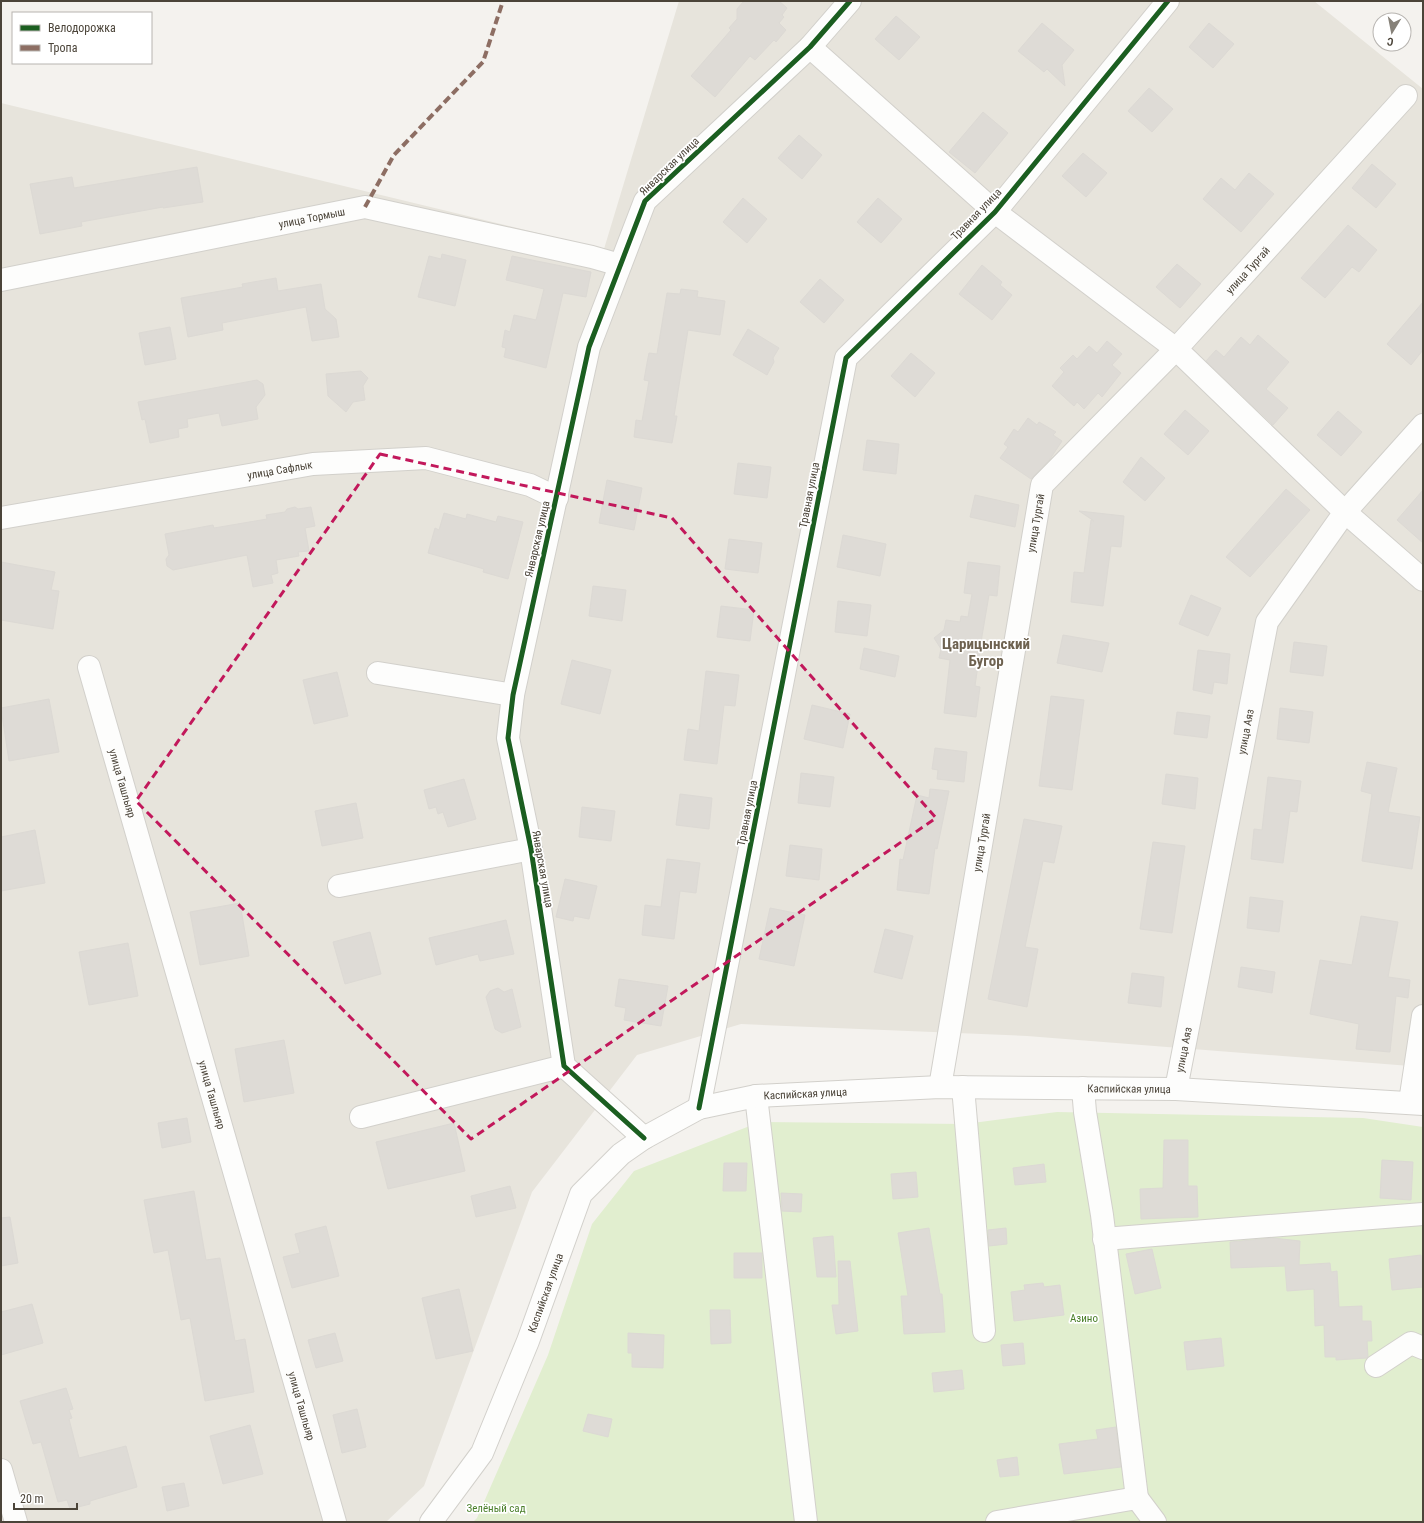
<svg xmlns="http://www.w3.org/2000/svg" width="1424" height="1523" viewBox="0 0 1424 1523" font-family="'Roboto Condensed',sans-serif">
	<rect width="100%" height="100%" fill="#f4f2ee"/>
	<path fill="#e7e4dc" d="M 679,1 L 1314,1 L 1423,89 L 1423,1067 L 1027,1036 L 741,1024 L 637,1055 L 532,1192 L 424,1486 L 386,1522 L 1,1522 L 1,103 L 604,249 Z"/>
	<path fill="#e1eecf" d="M 1057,1112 L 1363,1118 L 1423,1127 L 1423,1522 L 473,1522 L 477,1518 L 548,1355 L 592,1224 L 634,1171 L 760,1122 L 965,1124 Z"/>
	<path fill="#dedbd6" stroke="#dcd9d4" d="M 744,1 L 779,1 L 787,8 L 782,15 L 784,17 L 779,23 L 786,30 L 776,42 L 774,40 L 755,60 L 750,56 L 715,97 L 691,76 L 731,30 L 729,28 L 737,19 L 737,9 Z
		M 896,16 L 920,37 L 899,60 L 875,39 Z
		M 1042,23 L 1074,50 L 1062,65 L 1065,86 L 1047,69 L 1044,72 L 1018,51 Z
		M 1209,23 L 1234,44 L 1213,68 L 1189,47 Z
		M 1149,88 L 1173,109 L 1152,132 L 1128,111 Z
		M 983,112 L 1008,133 L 975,173 L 949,152 Z
		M 799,135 L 822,155 L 802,179 L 778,158 Z
		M 1083,153 L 1107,173 L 1086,197 L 1062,176 Z
		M 1372,164 L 1396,184 L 1376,208 L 1352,188 Z
		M 197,167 L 203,202 L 163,208 L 163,207 L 81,222 L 82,226 L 40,234 L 30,184 L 72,177 L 74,188 Z
		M 1249,173 L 1274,194 L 1241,232 L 1203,199 L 1221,178 L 1235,190 Z
		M 743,198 L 767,219 L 747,243 L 723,222 Z
		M 878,198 L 902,219 L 881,243 L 857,222 Z
		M 1348,225 L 1377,250 L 1359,272 L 1352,267 L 1325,298 L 1301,278 Z
		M 442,254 L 466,260 L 455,306 L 418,297 L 429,256 L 441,259 Z
		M 512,256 L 591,272 L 586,297 L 563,293 L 546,368 L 504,357 L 506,348 L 502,347 L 505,330 L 510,332 L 514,315 L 536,320 L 544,289 L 506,280 Z
		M 1177,264 L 1201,284 L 1180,308 L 1156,287 Z
		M 982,265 L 1002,282 L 1000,285 L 1012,295 L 992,320 L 959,294 Z
		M 276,278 L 278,291 L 321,284 L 325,309 L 336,319 L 339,337 L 312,341 L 306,307 L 222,323 L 223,330 L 188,337 L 181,298 L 243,287 L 242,284 Z
		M 820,279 L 844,300 L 824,323 L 800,302 Z
		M 681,289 L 698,291 L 697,297 L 725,301 L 720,335 L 688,330 L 674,416 L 677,416 L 672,443 L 634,437 L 636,420 L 642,421 L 649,381 L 644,380 L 647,363 L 649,353 L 657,354 L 667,293 L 680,294 Z
		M 1423,302 L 1423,350 L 1411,365 L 1387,344 Z
		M 170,327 L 176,359 L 145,365 L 139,333 Z
		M 748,329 L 779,348 L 773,358 L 774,362 L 767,375 L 733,355 Z
		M 1258,335 L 1289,362 L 1266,389 L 1288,408 L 1273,425 L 1206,361 L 1216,350 L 1224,357 L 1241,337 L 1250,345 Z
		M 1107,341 L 1122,354 L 1112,365 L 1121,373 L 1102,397 L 1098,393 L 1084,409 L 1077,402 L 1074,406 L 1052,386 L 1064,372 L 1060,368 L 1073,355 L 1077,359 L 1089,346 L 1097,353 Z
		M 911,353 L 935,373 L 915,397 L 891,376 Z
		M 361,371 L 368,378 L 363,386 L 365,400 L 353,402 L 346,412 L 328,396 L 326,374 Z
		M 257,380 L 263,384 L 265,395 L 256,407 L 258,419 L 222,426 L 219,413 L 187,419 L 188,427 L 178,429 L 179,437 L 150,443 L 145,419 L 142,420 L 138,402 Z
		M 1185,410 L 1209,431 L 1188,455 L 1164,434 Z
		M 1338,411 L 1362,432 L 1341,456 L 1317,435 Z
		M 1028,418 L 1037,425 L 1039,422 L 1056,432 L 1053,435 L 1062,441 L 1050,459 L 1031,479 L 1000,458 L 1008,447 L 1004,444 L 1014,429 L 1018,432 Z
		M 867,440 L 899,444 L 896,474 L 863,470 Z
		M 1141,457 L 1165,478 L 1145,501 L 1123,482 Z
		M 738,463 L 771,467 L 767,498 L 734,494 Z
		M 607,480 L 642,488 L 634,530 L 599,523 Z
		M 1286,489 L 1310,510 L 1250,577 L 1226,557 Z
		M 1423,490 L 1423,543 L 1397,520 Z
		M 975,495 L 1019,505 L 1015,527 L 970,517 Z
		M 295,507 L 298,509 L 311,507 L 315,526 L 305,528 L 309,551 L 298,552 L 299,556 L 276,560 L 278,573 L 271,575 L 273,583 L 253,587 L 247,555 L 173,570 L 167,566 L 166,559 L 169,555 L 165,534 L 213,525 L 214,528 L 267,519 L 266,515 L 285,512 L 287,509 Z
		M 1079,511 L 1124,516 L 1121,547 L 1111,546 L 1103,606 L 1071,602 L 1074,572 L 1084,573 L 1091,520 L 1094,521 Z
		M 444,513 L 466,519 L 467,514 L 496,522 L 498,516 L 523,522 L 508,579 L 483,572 L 484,569 L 428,553 L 435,528 L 439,530 Z
		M 843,535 L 886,544 L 880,576 L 837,567 Z
		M 729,539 L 762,543 L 758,573 L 725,569 Z
		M 1,562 L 55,572 L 51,590 L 59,591 L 53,629 L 1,620 Z
		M 968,562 L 1000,566 L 997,596 L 989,595 L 982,636 L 975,686 L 980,687 L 976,717 L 944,713 L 950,660 L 939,658 L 941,649 L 934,638 L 944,630 L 946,620 L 960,622 L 961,616 L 968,617 L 972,594 L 964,593 Z
		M 593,586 L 626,590 L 622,621 L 589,616 Z
		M 1191,595 L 1221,608 L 1208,636 L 1179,624 Z
		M 838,601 L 871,605 L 867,636 L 835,632 Z
		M 721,606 L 754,610 L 750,641 L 717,637 Z
		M 1063,635 L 1109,643 L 1102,672 L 1057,663 Z
		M 1294,642 L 1327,646 L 1323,676 L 1290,672 Z
		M 864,648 L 899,656 L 895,677 L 860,669 Z
		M 1198,650 L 1230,654 L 1227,684 L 1214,682 L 1212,694 L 1193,690 Z
		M 572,660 L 611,670 L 600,714 L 561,704 Z
		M 706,671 L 739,675 L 735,706 L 724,705 L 717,764 L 684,760 L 688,729 L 699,731 Z
		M 337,672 L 348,716 L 314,724 L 303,680 Z
		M 1051,696 L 1084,700 L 1072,790 L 1039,786 Z
		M 49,699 L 59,752 L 9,761 L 1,708 Z
		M 812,705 L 850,714 L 843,748 L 804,739 Z
		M 1280,708 L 1313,712 L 1309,743 L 1277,739 Z
		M 1177,712 L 1210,716 L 1207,738 L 1174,734 Z
		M 935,748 L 967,752 L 964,782 L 937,779 L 938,770 L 932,769 Z
		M 1367,762 L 1397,768 L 1388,812 L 1420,817 L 1412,869 L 1362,861 L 1372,794 L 1361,791 Z
		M 801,773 L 834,777 L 830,807 L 798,803 Z
		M 1166,774 L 1198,778 L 1195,809 L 1162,804 Z
		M 1268,777 L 1301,781 L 1297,812 L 1290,811 L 1283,863 L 1251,859 L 1254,829 L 1262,830 Z
		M 464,779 L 476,819 L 448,827 L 443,812 L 438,814 L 436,807 L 429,809 L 424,790 Z
		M 930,789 L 949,791 L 937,849 L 935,848 L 929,894 L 897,890 L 900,859 L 903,860 L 917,795 L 929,798 Z
		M 680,794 L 712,798 L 709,829 L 676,825 Z
		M 356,803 L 363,838 L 322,846 L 315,811 Z
		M 582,807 L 615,811 L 611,841 L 579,837 Z
		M 1024,819 L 1062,826 L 1054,863 L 1043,861 L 1025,947 L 1038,949 L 1027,1007 L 988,999 Z
		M 35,830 L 45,883 L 1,891 L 1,837 Z
		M 1153,842 L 1185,846 L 1172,933 L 1140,929 Z
		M 790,845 L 822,849 L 819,880 L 786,876 Z
		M 667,859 L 700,863 L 696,893 L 680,891 L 674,939 L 642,935 L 645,905 L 661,907 Z
		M 565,879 L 597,886 L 589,919 L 574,916 L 573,921 L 556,917 Z
		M 1250,897 L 1283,901 L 1279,932 L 1247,928 Z
		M 240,903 L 249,956 L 200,965 L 190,912 Z
		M 770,908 L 805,915 L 794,966 L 759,959 Z
		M 1361,916 L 1398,922 L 1388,977 L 1410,980 L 1408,998 L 1396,996 L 1390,1052 L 1356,1049 L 1359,1024 L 1310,1014 L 1320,960 L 1352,965 Z
		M 506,920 L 514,954 L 480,961 L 478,954 L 436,965 L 429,938 Z
		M 885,929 L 913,936 L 902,979 L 874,972 Z
		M 370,932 L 381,974 L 345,984 L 333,942 Z
		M 128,943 L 138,996 L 89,1005 L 79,952 Z
		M 1241,967 L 1275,972 L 1272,993 L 1238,987 Z
		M 1132,973 L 1164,977 L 1161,1007 L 1128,1003 Z
		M 619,979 L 668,986 L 661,1026 L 624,1020 L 626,1008 L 615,1006 Z
		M 498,988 L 504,992 L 512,989 L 521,1027 L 502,1033 L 495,1029 L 486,997 L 490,991 Z
		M 284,1040 L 294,1093 L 244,1102 L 235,1049 Z
		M 187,1118 L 191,1142 L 162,1148 L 158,1123 Z
		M 454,1123 L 465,1171 L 388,1189 L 376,1142 Z
		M 1164,1140 L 1188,1140 L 1188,1186 L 1197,1186 L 1198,1217 L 1141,1219 L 1140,1189 L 1163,1188 Z
		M 1382,1160 L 1413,1162 L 1411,1200 L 1380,1198 Z
		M 724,1163 L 747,1163 L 746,1191 L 723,1191 Z
		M 1044,1164 L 1046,1182 L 1015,1185 L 1013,1168 Z
		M 916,1172 L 918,1197 L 893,1199 L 891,1174 Z
		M 510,1186 L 516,1208 L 476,1217 L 471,1196 Z
		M 194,1191 L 206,1260 L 220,1258 L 235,1341 L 245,1339 L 254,1392 L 205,1401 L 190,1318 L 181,1320 L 168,1250 L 154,1253 L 144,1200 Z
		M 781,1193 L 802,1194 L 801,1212 L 782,1211 Z
		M 10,1217 L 18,1263 L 1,1266 L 1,1218 Z
		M 326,1226 L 339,1276 L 292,1288 L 283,1257 L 300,1253 L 295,1234 Z
		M 929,1228 L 940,1294 L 942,1294 L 945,1332 L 904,1334 L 901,1296 L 908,1296 L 898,1233 Z
		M 1006,1228 L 1007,1244 L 989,1246 L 988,1230 Z
		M 833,1236 L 836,1277 L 817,1277 L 813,1238 Z
		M 1273,1238 L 1300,1241 L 1299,1265 L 1330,1263 L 1331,1272 L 1337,1271 L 1339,1307 L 1362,1306 L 1362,1321 L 1371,1321 L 1372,1341 L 1367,1341 L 1368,1357 L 1367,1358 L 1336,1360 L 1336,1357 L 1325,1357 L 1324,1325 L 1315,1326 L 1314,1289 L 1287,1291 L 1285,1266 L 1231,1268 L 1230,1242 Z
		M 1152,1249 L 1161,1288 L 1135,1294 L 1126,1254 Z
		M 734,1253 L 762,1253 L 762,1278 L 734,1278 Z
		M 1421,1255 L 1423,1287 L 1392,1290 L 1389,1259 Z
		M 838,1261 L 850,1261 L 858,1331 L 836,1334 L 832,1305 L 839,1305 Z
		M 1043,1283 L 1044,1287 L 1060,1285 L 1064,1315 L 1014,1321 L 1011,1292 L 1025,1290 L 1024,1285 Z
		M 459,1289 L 473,1351 L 436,1359 L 422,1298 Z
		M 32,1304 L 43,1343 L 1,1355 L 1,1312 Z
		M 710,1310 L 730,1310 L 731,1343 L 711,1344 Z
		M 335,1333 L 343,1361 L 316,1368 L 308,1340 Z
		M 628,1333 L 664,1335 L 663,1368 L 632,1367 L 632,1353 L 628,1353 Z
		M 1221,1338 L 1224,1366 L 1187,1370 L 1184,1342 Z
		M 1023,1343 L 1025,1364 L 1003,1366 L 1001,1345 Z
		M 962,1370 L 964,1389 L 934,1392 L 932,1373 Z
		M 66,1388 L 73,1409 L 69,1410 L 72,1418 L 69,1419 L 79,1458 L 126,1446 L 137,1487 L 90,1501 L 90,1504 L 70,1509 L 67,1500 L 58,1502 L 41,1442 L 33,1444 L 20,1401 Z
		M 357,1409 L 366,1447 L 342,1453 L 333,1415 Z
		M 588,1414 L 612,1419 L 608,1437 L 583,1431 Z
		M 250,1425 L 263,1474 L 223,1484 L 210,1436 Z
		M 1116,1427 L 1121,1467 L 1064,1474 L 1059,1444 L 1098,1439 L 1096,1430 Z
		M 1017,1457 L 1019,1475 L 1000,1477 L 997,1460 Z
		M 184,1483 L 189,1506 L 167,1511 L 162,1487 Z"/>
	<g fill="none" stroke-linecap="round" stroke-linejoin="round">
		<defs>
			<g id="minor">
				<path d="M 810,47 L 995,212 L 1176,349 L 1345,512 L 1423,580"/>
				<path id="s1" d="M 1,280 L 365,207 L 592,257 L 620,265"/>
				<path id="s2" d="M 1,518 L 313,464 L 426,458 L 530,485 L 557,498"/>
				<path id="s3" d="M 89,667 L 335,1522"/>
				<path d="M 378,673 L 513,695"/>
				<path d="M 339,886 L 531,849"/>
				<path id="s4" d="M 940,1087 L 1042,485 L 1176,349 L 1406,96"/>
				<path d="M 963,1087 L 984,1331"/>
				<path d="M 1083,1088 L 1085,1112 L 1102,1215 L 1137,1498"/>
				<path id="s5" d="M 1176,1089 L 1267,622 L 1345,512 L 1423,425"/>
				<path d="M 756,1096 L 806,1522"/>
				<path d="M 1410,1102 L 1423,1016"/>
				<path d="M 699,1108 L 846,358 L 995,212 L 1168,1"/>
				<path d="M 361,1117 L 564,1066"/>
				<path d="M 644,1138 L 564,1066 L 531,849 L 508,738 L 513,695 L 589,347 L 645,201 L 810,47 L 850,1"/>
				<path d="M 1104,1239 L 1423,1214"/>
				<path d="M 1376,1366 L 1411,1343 L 1423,1348"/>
				<path d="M 1,1470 L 16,1522"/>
				<path id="s6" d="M 431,1522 L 482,1453 L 528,1341 L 581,1194 L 621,1154 L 644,1138 L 699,1108 L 756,1096 L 940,1087 L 1176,1089 L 1423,1104"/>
				<path d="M 997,1522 L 1137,1498 L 1155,1522"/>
			</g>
		</defs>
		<use href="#minor" stroke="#d2d0cb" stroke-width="24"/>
		<use href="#minor" stroke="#fdfdfc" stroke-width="22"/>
		<path stroke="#8d6e63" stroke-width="4" stroke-dasharray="8 4" stroke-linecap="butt" d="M 365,207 L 394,155 L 483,62 L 503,1"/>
		<defs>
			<path id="cycleway" d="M 699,1108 L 846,358 L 995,212 L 1168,1
				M 644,1138 L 564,1066 L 531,849 L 508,738 L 513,695 L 589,347 L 645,201 L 810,47 L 850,1"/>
		</defs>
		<use href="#cycleway" stroke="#fff" stroke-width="8"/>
		<use href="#cycleway" stroke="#1b5e20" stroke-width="5"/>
	</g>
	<path fill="none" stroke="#c2185b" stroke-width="3" stroke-dasharray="8 5" stroke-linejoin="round" d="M 380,454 L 672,518 L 936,818 L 471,1139 L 136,801 Z"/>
	<g text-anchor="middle" stroke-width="3.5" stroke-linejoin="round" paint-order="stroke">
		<g font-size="11" fill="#4b4439" stroke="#fff">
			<text transform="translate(669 166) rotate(-44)" y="4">Январская улица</text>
			<text transform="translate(976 214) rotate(-46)" y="4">Травная улица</text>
			<text dy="4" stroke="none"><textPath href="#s1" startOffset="317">улица Тормыш</textPath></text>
			<text dy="4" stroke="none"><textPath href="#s4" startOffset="908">улица Тургай</textPath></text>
			<text dy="4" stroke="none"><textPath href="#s2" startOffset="283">улица Сафлык</textPath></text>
			<text transform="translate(809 495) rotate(-79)" y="4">Травная улица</text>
			<text dy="4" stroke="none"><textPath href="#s4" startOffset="572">улица Тургай</textPath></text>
			<text transform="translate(537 539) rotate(-77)" y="4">Январская улица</text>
			<text dy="4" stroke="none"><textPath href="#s5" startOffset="364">улица Аяз</textPath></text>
			<text dy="4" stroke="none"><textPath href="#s3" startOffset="121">улица Ташлыяр</textPath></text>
			<text transform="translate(747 813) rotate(-79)" y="4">Травная улица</text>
			<text dy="4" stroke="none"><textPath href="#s4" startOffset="248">улица Тургай</textPath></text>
			<text transform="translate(543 869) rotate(80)" y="4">Январская улица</text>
			<text dy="4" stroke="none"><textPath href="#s5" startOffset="40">улица Аяз</textPath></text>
			<text dy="4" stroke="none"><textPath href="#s6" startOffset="942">Каспийская улица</textPath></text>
			<text dy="4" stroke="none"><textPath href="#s6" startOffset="618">Каспийская улица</textPath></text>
			<text dy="4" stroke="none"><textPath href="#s3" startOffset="445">улица Ташлыяр</textPath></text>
			<text dy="4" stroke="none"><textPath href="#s6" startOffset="258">Каспийская улица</textPath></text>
			<text dy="4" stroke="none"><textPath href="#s3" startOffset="769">улица Ташлыяр</textPath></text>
		</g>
		<g font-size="11" fill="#4a7f2a" stroke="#fff">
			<text x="1084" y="1322">Азино</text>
			<text x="496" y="1512">Зелёный сад</text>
		</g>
		<g font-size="15" font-weight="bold" fill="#6e6250" stroke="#fff">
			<text x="986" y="649">Царицынский<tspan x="986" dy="17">Бугор</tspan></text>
		</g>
	</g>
	<rect width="1424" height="1523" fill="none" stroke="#4b4439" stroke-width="4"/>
	<rect x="12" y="12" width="140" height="52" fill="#ffffff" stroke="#b7b4b0"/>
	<rect x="20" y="25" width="20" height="6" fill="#1b5e20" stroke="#b7b4b0"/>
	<text x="48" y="32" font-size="12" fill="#4b4439">Велодорожка</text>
	<rect x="20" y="45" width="20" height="6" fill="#8d6e63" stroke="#b7b4b0"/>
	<text x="48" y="52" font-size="12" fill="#4b4439">Тропа</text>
	<g transform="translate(1392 32) rotate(190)"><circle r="19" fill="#ffffff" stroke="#b7b4b0"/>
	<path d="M0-3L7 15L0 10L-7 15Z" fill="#868178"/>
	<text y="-6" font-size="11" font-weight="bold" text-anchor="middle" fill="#4b4439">С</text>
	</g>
	<path d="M14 1503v6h63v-6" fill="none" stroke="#4b4439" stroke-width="2"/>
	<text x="20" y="1503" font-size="12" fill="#4b4439" stroke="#ffffff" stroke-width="3" paint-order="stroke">20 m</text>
</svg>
